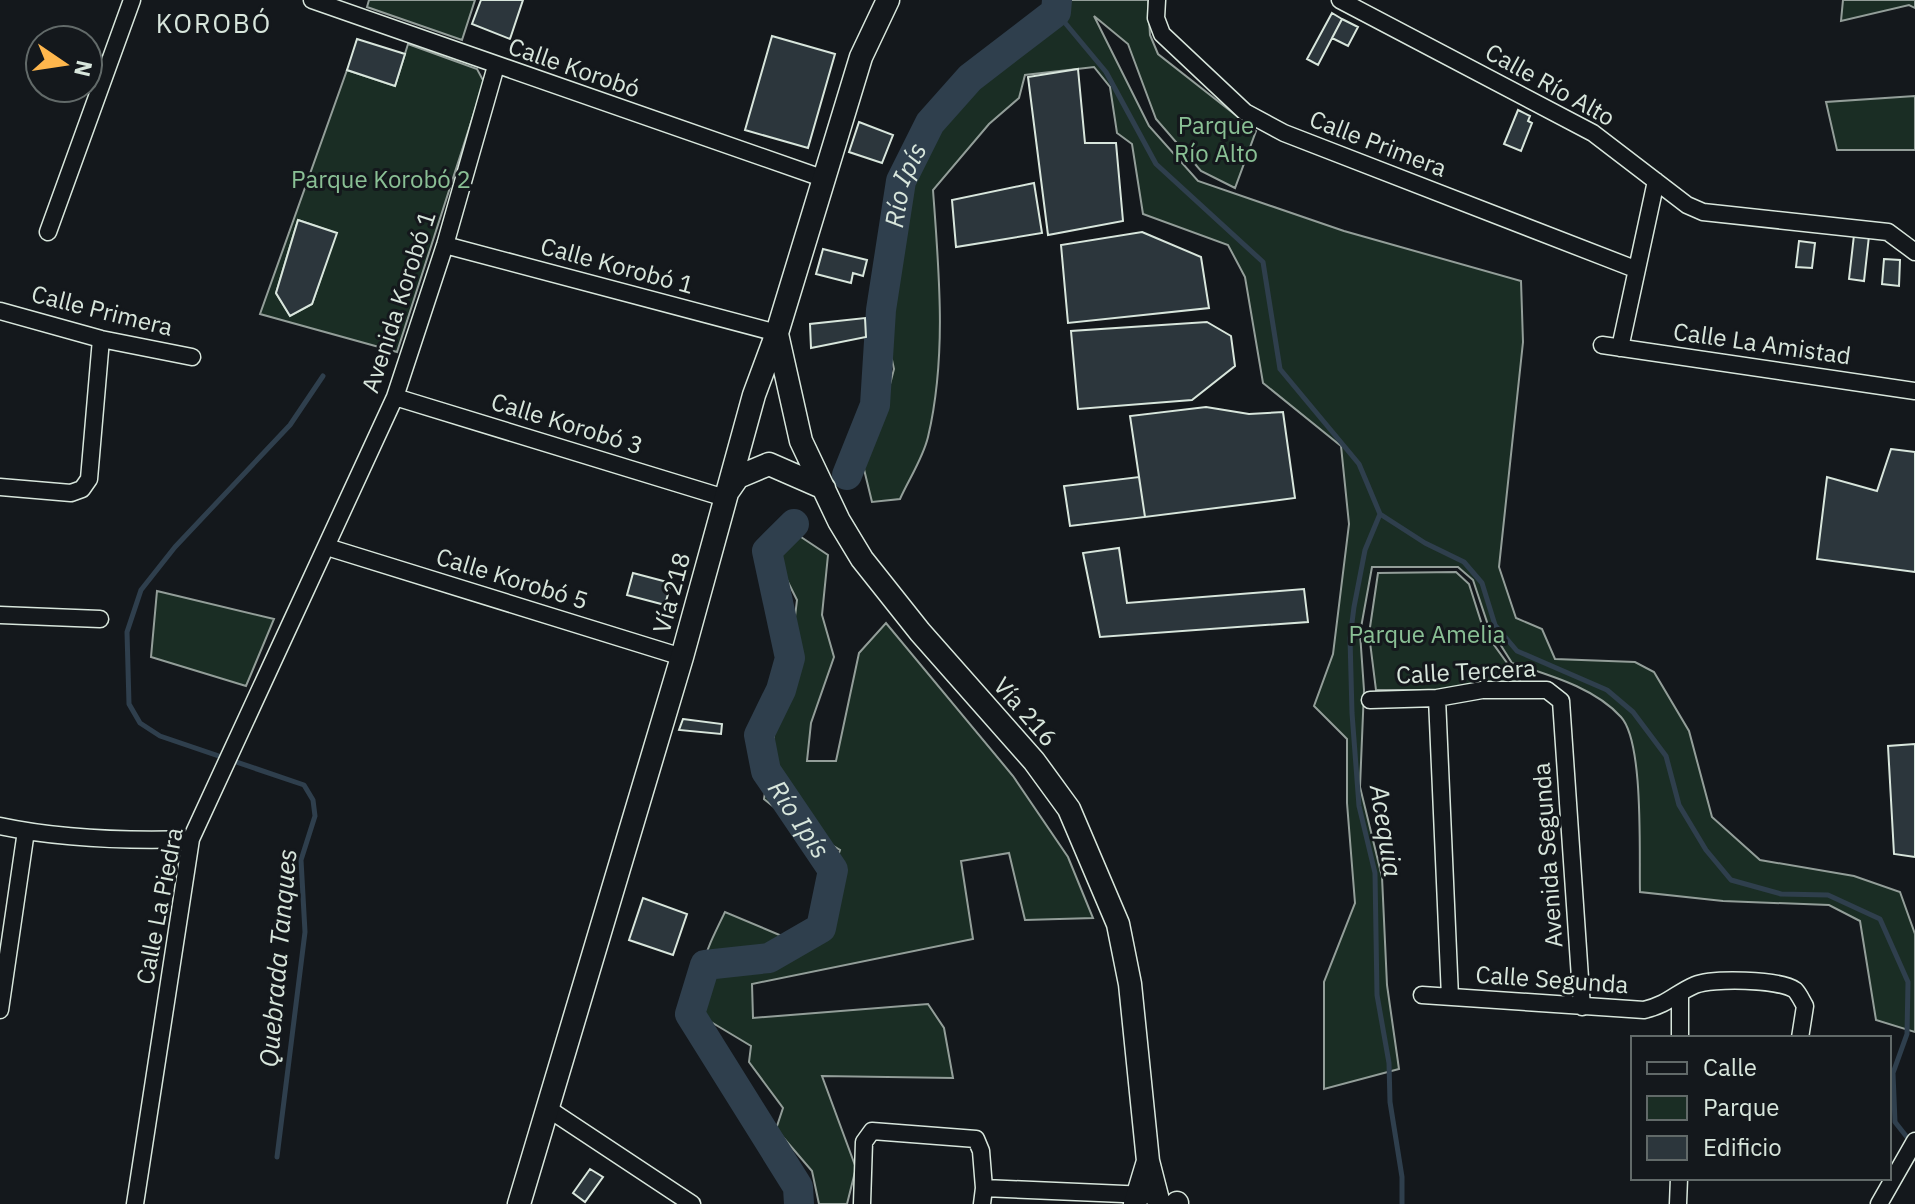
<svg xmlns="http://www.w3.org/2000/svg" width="1915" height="1204" viewBox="0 0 1915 1204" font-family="'IBM Plex Sans',sans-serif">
	<rect width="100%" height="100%" fill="#14181c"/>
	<path fill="#1a2d24" stroke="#939e99" stroke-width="2" fill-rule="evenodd" d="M 369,0 L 475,0 L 462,40 L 367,7 Z
		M 1050,0 L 1148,0 L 1150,35 L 1158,54 L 1256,131 L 1235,188 L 1201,171 L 1156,119 L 1128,44 L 1094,16 L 1149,126 L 1198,181 L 1344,231 L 1521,281 L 1523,342 L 1499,567 L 1516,618 L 1542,629 L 1555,659 L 1635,662 L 1654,672 L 1689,731 L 1712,817 L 1760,860 L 1854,876 L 1900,892 L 1915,934 L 1915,1032 L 1876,1020 L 1860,921 L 1829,905 L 1723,901 L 1640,892 C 1639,853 1644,742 1621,717 C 1594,687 1548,675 1512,663 L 1488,625 L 1473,580 L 1458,567 L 1372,567 L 1360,633 L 1364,690 L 1360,787 L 1382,877 L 1387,985 L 1399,1069 L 1324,1089 L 1324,982 L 1355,903 L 1347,803 L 1347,739 L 1314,706 L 1333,654 L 1349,524 L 1341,446 L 1263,383 L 1245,277 L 1228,245 L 1143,214 L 1132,144 L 1117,133 L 1110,87 L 1094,67 L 1025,75 L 1019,98 L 989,124 L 933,190 C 939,272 947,356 928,437 C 923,458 909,479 900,499 L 872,502 L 862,461 L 879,426 L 894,369 L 881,310 L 901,181 L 930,123 L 970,78 L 1017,49 Z
		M 1843,0 L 1915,0 L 1915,8 L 1909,5 L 1841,21 Z
		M 408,44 L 477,69 L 484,82 L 397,352 L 260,314 L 347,70 L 395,86 ZM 298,220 L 336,233 L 312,304 L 290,316 L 276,293 Z
		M 1915,96 L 1915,150 L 1837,150 L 1826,102 Z
		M 798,535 L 828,555 L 822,615 L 834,657 L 811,723 L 807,761 L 836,761 L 859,653 L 886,623 L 1013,776 L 1068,857 L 1093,918 L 1025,920 L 1009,853 L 961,861 L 973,939 L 752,984 L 753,1018 L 928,1004 L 944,1028 L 953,1078 L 822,1076 L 856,1168 L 847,1204 L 819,1204 L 812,1171 L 776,1129 L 783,1108 L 749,1062 L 751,1046 L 706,1019 C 697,968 702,959 725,912 L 789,939 L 820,909 L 840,850 L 790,820 L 764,799 L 781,690 L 790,658 L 797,600 L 775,556 Z
		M 1456,572 L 1469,584 L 1484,631 L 1520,681 L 1438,690 L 1376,690 L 1369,634 L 1378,573 Z
		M 157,591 L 274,619 L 246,686 L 151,657 Z"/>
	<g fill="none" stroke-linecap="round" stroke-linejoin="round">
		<path stroke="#2f3f4d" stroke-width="5" d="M 1056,12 L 1106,72 L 1156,164 L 1263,262 L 1280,369 L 1359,464 L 1380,514 L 1425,543 L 1464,562 L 1482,583 L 1495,625 L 1517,651 L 1607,690 L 1633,712 L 1666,756 L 1679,805 L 1706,850 L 1731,880 L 1781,894 L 1828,895 L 1880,919 L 1908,982 L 1907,1034 L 1893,1073 L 1895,1122 L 1910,1141
			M 1380,514 L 1365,550 L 1354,607 L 1350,638 L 1352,713 L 1359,806 L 1375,873 L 1377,995 L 1389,1063 L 1390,1102 L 1402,1177 L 1402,1204
			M 277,1157 L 305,932 L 301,860 L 315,816 L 313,800 L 304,785 L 160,736 L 140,723 L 129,704 L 127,632 L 141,590 L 175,547 L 290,425 L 323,376"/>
		<g stroke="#2f3f4d" stroke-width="30">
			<path id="s1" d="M 847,475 L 875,405 L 881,310 L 901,181 L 930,123 L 970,78 L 1056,12 L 1057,0"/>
			<path id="s2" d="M 794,524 L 767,551 L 790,658 L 781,690 L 759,735 L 766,771 L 833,870 L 821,928 L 769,958 L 705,965 L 690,1014 L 798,1187 L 799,1204"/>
		</g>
	</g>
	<path fill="#2c363c" stroke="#d8e6dc" stroke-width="2" d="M 481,0 L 523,0 L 510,39 L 472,24 Z
		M 1332,13 L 1342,19 L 1318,65 L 1307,59 Z
		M 1342,19 L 1358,27 L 1348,46 L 1332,38 Z
		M 772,36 L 835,54 L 808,148 L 745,130 Z
		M 357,39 L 405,54 L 395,86 L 347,70 Z
		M 1078,69 L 1085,143 L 1116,143 L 1123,221 L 1048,235 L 1028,77 Z
		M 1518,110 L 1530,116 L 1528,121 L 1532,123 L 1521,151 L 1504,144 Z
		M 859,122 L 893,135 L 882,163 L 849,152 Z
		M 1034,183 L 1042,233 L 956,247 L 952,200 Z
		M 298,220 L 337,233 L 312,304 L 290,316 L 276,293 Z
		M 1142,232 L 1201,257 L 1209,308 L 1068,323 L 1061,245 Z
		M 1854,235 L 1869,236 L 1864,281 L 1849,279 Z
		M 1799,241 L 1815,243 L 1812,268 L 1796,267 Z
		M 823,249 L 867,260 L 863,276 L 853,273 L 851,283 L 816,274 Z
		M 1884,259 L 1900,260 L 1899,286 L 1882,284 Z
		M 865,318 L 866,337 L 811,348 L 810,324 Z
		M 1207,322 L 1231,336 L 1235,366 L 1192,400 L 1078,409 L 1071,331 Z
		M 1206,407 L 1249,414 L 1283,412 L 1295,498 L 1145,517 L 1130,416 Z
		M 1891,449 L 1915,452 L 1915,572 L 1817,559 L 1827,477 L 1877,491 Z
		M 1139,477 L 1145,517 L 1070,526 L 1064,486 Z
		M 1119,548 L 1127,603 L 1304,589 L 1308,622 L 1100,637 L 1083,553 Z
		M 633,573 L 671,583 L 665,605 L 627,595 Z
		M 683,719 L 722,724 L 721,734 L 679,730 Z
		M 1915,744 L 1915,857 L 1894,854 L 1888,746 Z
		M 643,898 L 687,914 L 673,955 L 629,940 Z
		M 590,1169 L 603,1177 L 585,1202 L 573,1193 Z"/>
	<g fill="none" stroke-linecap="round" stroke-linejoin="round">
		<defs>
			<path id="minor" d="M 312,0 L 822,178
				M 1157,0 L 1156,18 L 1162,34 L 1245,112 L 1284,133 L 1635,269
				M 1340,0 L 1593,133 L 1687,205 L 1703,212 L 1888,232 L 1915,252
				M 48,232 L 132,0
				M 445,245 L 777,333
				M 0,311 L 101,339 L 192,357
				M 1602,345 L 1915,391
				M 1620,348 L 1656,181
				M 395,397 L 725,498
				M 0,487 L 71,493 L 82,489 L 89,479 L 101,339
				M 327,547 L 682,657
				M 0,615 L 100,619
				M 1437,698 L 1450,997
				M 1370,700 L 1437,698 L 1482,690 L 1547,690 L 1561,701 L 1582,1007
				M 0,826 C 61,839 129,841 191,839
				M 1422,995 L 1644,1010 C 1669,1004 1676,993 1695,985 C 1712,978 1779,979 1795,990 C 1799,994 1802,1001 1805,1006 L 1800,1038
				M 0,1010 L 26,831
				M 1680,1038 L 1680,997
				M 550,1110 L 692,1204
				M 135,1204 L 191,839 L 395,397 L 445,245 L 496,66
				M 862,1204 L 864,1142 L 872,1131 L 976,1139 L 981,1151 L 984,1188
				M 982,1204 L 984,1188 L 1147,1195
				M 1678,1204 L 1679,1178
				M 1879,1204 L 1915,1141"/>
			<path id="secondary" d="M 777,334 L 801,441 L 839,521 L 862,559 L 920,632 L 1034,761 L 1069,809 L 1118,924 L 1130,984 L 1148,1161 L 1159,1204
				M 729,490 L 738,477 L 769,464 L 824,488
				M 519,1204 L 682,657 L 754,395 L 777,333 L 861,57 L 888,0
				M 1135,1204 L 1148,1161
				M 1176,1204 L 1177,1203"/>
		</defs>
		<use href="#minor" stroke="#d8e6dc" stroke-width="19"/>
		<use href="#secondary" stroke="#d8e6dc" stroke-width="25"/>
		<use href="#minor" stroke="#14181c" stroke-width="16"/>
		<use href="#secondary" stroke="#14181c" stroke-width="22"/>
	</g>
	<g text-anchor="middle" stroke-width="6" stroke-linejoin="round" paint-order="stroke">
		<g font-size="24" fill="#d8e6dc" stroke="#14181c">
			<text transform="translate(574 68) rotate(19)" y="8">Calle Korobó</text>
			<text transform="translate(1550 85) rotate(29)" y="8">Calle Río Alto</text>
			<text transform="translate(1378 144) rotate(21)" y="8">Calle Primera</text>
			<text transform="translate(617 266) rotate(15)" y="8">Calle Korobó 1</text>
			<text transform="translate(399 302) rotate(-72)" y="8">Avenida Korobó 1</text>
			<text transform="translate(102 311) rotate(14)" y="8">Calle Primera</text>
			<text transform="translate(1762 344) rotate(8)" y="8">Calle La Amistad</text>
			<text transform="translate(567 424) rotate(17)" y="8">Calle Korobó 3</text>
			<text transform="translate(512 579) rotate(17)" y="8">Calle Korobó 5</text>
			<text transform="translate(672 593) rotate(-75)" y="8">Vía 218</text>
			<text transform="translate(1466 672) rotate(-3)" y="8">Calle Tercera</text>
			<text transform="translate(1025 712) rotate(49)" y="8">Vía 216</text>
			<text transform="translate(1548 855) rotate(-94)" y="8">Avenida Segunda</text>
			<text transform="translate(160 906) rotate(-79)" y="8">Calle La Piedra</text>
			<text transform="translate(1552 980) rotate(4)" y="8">Calle Segunda</text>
		</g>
		<g font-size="24" fill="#8ac095" stroke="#14181c">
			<text x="1216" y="134">Parque<tspan x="1216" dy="28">Río Alto</tspan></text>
			<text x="381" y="188">Parque Korobó 2</text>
			<text x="1427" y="643">Parque Amelia</text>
		</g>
		<g font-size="26" letter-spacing="2" fill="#d8e6dc" stroke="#14181c">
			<text x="214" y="33">KOROBÓ</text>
		</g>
		<g font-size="26" font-style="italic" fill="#d8e6dc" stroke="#14181c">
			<text dy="9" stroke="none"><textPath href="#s1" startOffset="298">Río Ipís</textPath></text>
			<text dy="9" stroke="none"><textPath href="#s2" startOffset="326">Río Ipís</textPath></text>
			<text transform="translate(1386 831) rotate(81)" y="9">Acequia</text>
			<text transform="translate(278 958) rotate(-85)" y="9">Quebrada Tanques</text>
		</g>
	</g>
	<rect x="1631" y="1036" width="260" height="144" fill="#14181c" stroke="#626a69" stroke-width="2"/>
	<rect x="1647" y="1062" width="40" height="12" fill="#14181c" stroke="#626a69" stroke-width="2"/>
	<text x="1703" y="1076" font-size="24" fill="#d8e6dc">Calle</text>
	<rect x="1647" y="1096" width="40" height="24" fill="#1a2d24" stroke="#626a69" stroke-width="2"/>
	<text x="1703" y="1116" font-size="24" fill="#d8e6dc">Parque</text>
	<rect x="1647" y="1136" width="40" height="24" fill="#2c363c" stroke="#626a69" stroke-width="2"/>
	<text x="1703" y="1156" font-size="24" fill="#d8e6dc">Edificio</text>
	<g transform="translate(64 64) rotate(103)"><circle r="38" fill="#14181c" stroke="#626a69" stroke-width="2"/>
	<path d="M0-6L14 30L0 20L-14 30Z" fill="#ffb74d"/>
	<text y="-12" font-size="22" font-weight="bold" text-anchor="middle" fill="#d8e6dc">N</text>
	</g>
</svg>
